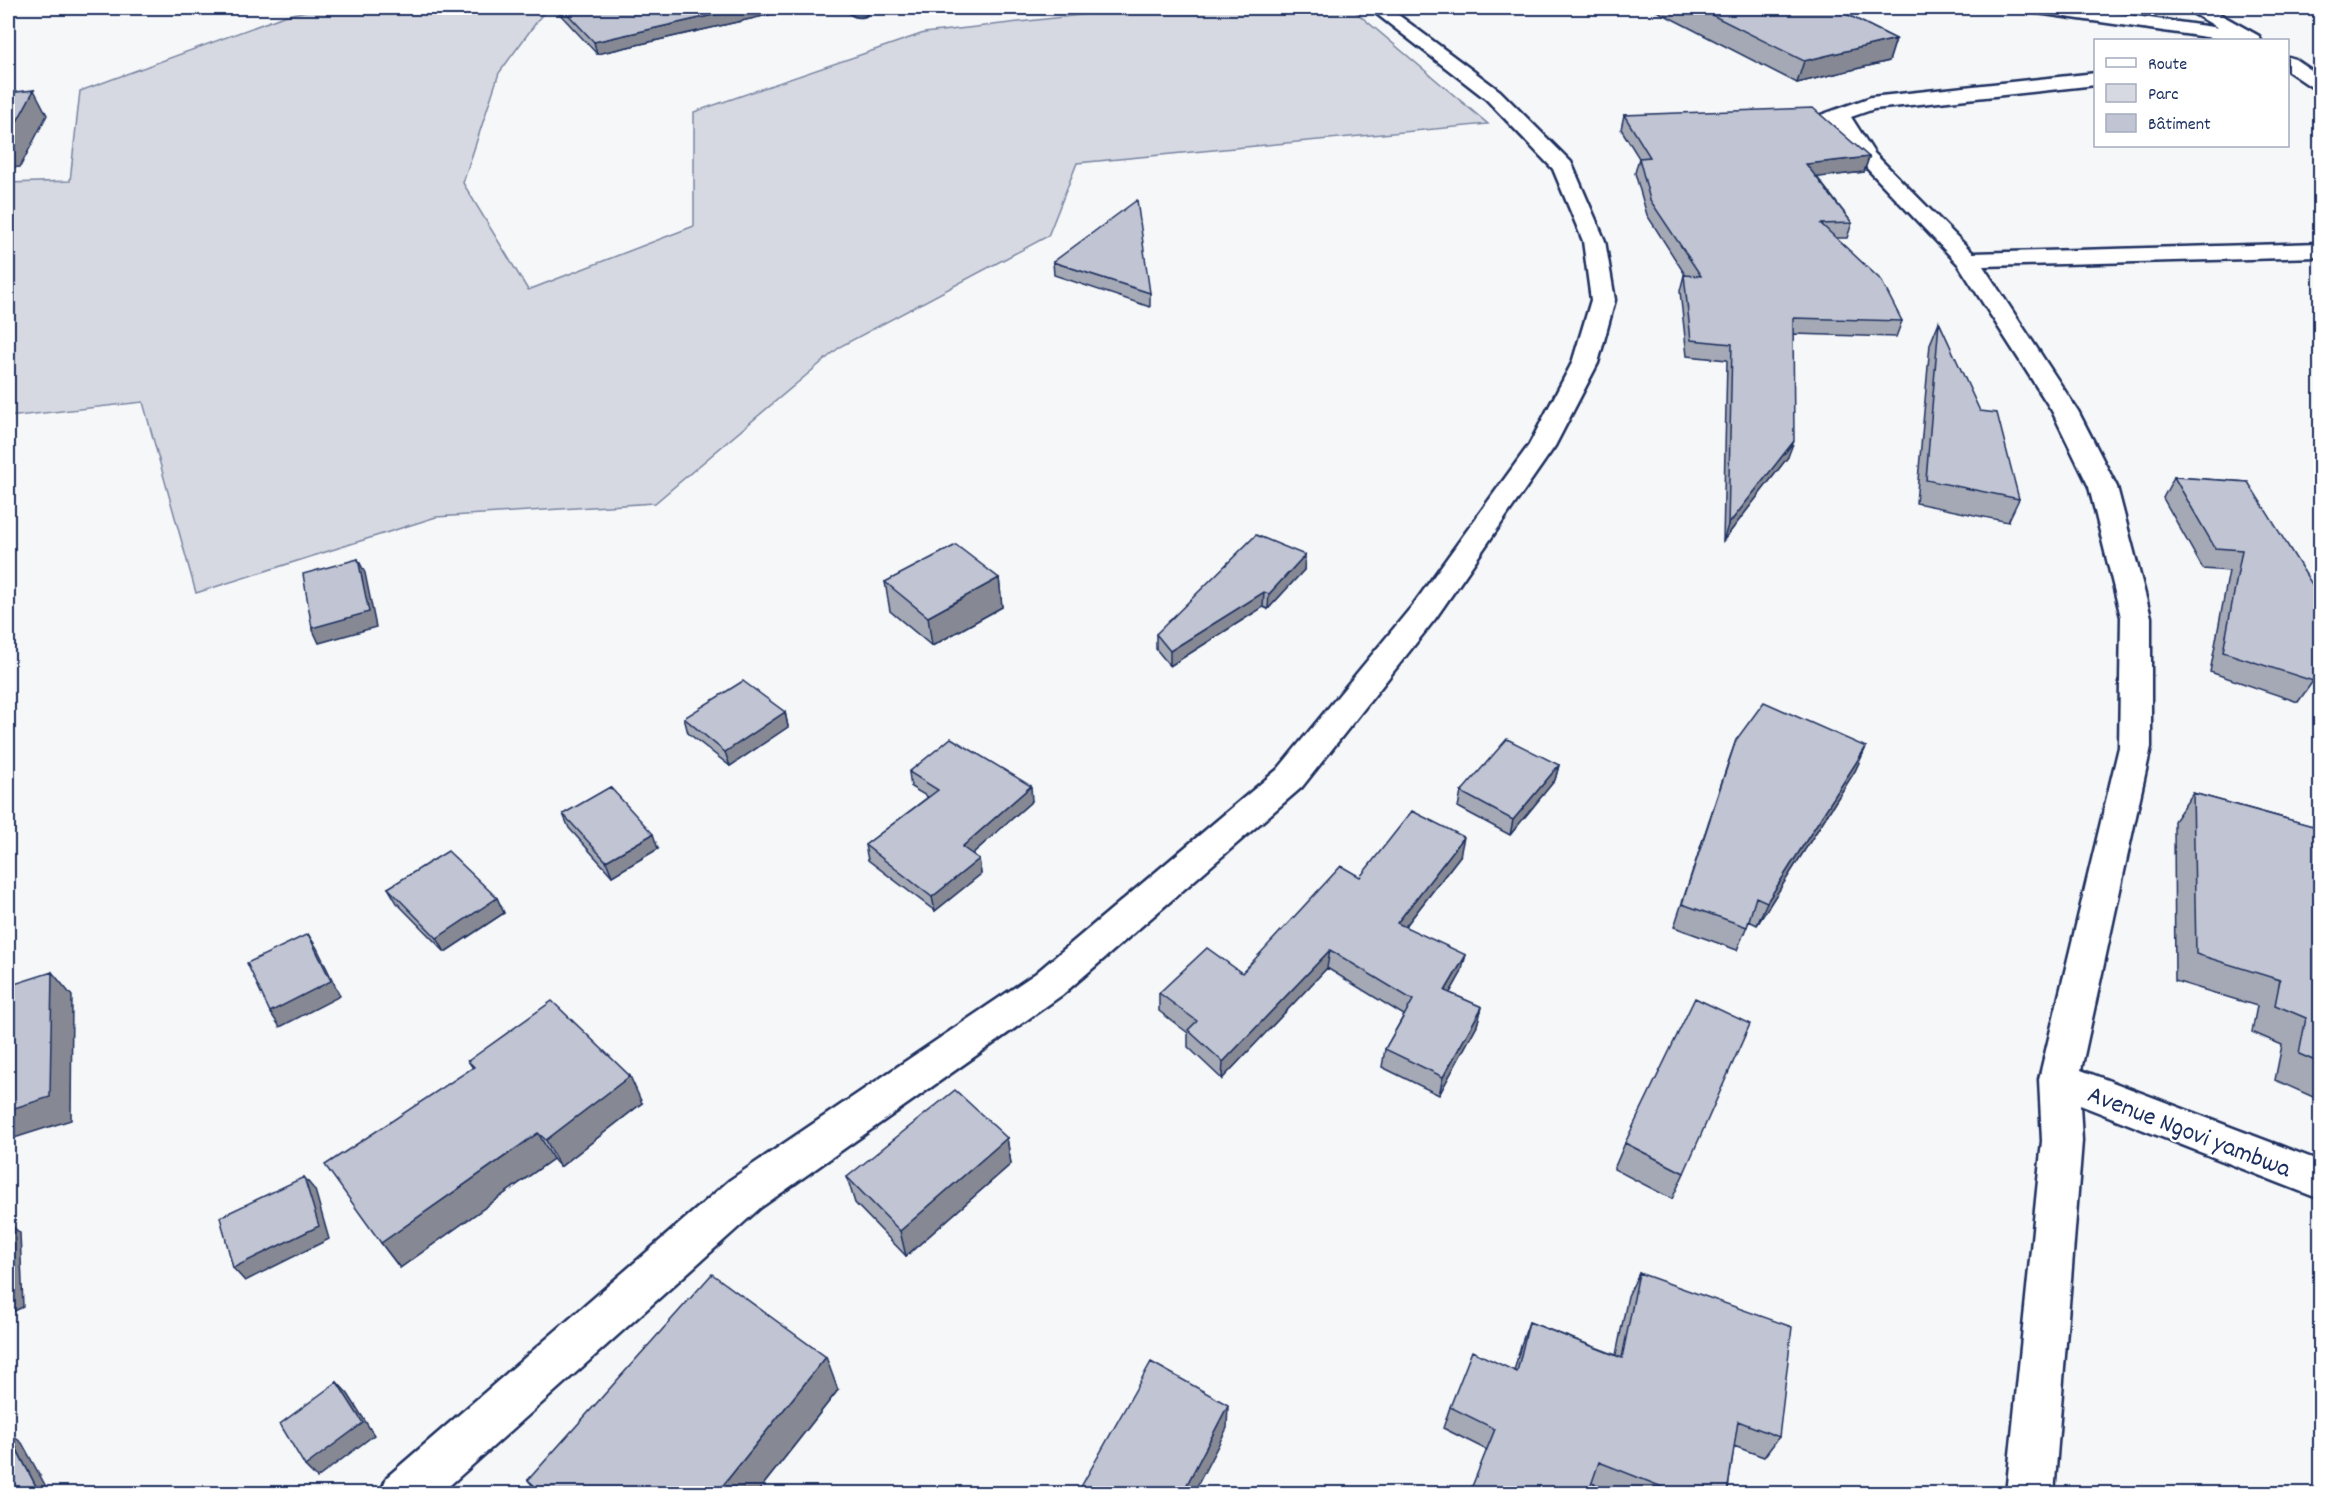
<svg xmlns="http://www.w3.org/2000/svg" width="2328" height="1501" viewBox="0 0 2328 1501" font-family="Dekko,sans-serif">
	<rect width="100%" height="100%" fill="#f6f7f9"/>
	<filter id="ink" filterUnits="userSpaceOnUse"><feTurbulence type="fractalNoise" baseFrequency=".0167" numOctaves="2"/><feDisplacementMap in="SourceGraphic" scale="12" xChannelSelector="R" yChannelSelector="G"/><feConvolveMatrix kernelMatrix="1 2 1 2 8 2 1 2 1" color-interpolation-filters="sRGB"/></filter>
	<g filter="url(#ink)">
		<path fill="#d6d9e2" stroke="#7884a0" stroke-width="1.5" d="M 319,8 L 547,8 L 499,73 L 463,183 L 528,290 L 694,226 L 694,112 L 924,33 L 1140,8 L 1351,8 L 1488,124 L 1077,163 L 1048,236 L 841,346 L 655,503 L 436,517 L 196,593 L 143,402 L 8,417 L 8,183 L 70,181 L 80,91 L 284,16 Z"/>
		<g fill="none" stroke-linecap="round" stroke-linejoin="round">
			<defs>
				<path id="minor" d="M 847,8 L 866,8 L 868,11 L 865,15 C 857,17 852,16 847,8 Z
					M 1369,8 L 1389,8 L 1500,91 L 1571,162 L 1605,241 L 1615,300 L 1598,363 L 1555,446 L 1435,619 L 1302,787 L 1062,995 L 760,1208 L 440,1494 L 380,1494 L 387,1477 L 730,1180 L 1036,973 L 1278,769 L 1413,605 L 1529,445 L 1572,363 L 1591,300 L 1583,241 L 1553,169 L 1486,99 Z
					M 2028,8 L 2079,8 L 2248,32 L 2255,34 L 2257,38 L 2256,40 L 2227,40 L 2037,13 L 2031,12 Z
					M 2096,73 L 2096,85 L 1874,109 L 1851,117 L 1874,153 L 1973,253 L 2320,243 L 2320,257 L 1983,266 L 2078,411 L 2117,487 L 2151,617 L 2151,747 L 2081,1070 L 2320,1161 L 2320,1199 L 2080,1105 L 2082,1141 L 2054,1494 L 2006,1494 L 2042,1141 L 2039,1079 L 2119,747 L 2121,617 L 2089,487 L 2052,411 L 1958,264 L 1860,161 L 1834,125 L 1822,127 L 1815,125 L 1812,121 L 1815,117 L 1871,97 Z"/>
				<path id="highway" d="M 2188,8 L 2209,8 L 2259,36 L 2261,40 L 2239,40 L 2191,12 Z
					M 2288,57 L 2295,59 L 2320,76 L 2320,90 L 2313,88 L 2288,71 Z"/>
			</defs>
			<use href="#minor" stroke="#1b2f5e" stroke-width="5"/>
			<use href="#highway" stroke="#1b2f5e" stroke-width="5"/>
			<use href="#minor" fill="#fff" fill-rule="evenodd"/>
			<use href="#highway" fill="#fff" fill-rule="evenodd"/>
		</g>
		<path fill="#a5a9b5" stroke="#1b2f5e" stroke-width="1.5" d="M 556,8 L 798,8 L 597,54 L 556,10 Z
			M 1434,8 L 1479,8 L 1447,15 Z
			M 1651,8 L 1834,8 L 1896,39 L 1889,61 L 1797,83 Z
			M 1624,115 L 1869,157 L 1864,172 L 1817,177 L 1852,223 L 1847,238 L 1836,238 L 1902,321 L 1896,337 L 1793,334 L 1788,457 L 1723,541 L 1727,360 L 1687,356 L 1680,291 L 1684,275 L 1686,276 L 1647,215 L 1635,173 L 1639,158 L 1621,129 Z
			M 1053,262 L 1150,293 L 1150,307 L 1054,275 Z
			M 1939,322 L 2019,499 L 2008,522 L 1916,503 L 1930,344 Z
			M 2174,477 L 2248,482 L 2313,681 L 2298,702 L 2210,672 L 2229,571 L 2203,569 L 2163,498 Z
			M 1305,555 L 1304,570 L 1268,609 L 1263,607 L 1170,666 L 1156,649 L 1156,634 Z
			M 999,578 L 1002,607 L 932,646 L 890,611 L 885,582 Z
			M 785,712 L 788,727 L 730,766 L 688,733 L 684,718 Z
			M 1736,740 L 1866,747 L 1855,771 L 1757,925 L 1749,921 L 1737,950 L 1674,927 L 1728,763 Z
			M 1559,765 L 1555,780 L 1510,835 L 1458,807 L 1461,792 Z
			M 909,772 L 1032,801 L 972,854 L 979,859 L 981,874 L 935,911 L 868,860 L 865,845 L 928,797 L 911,787 Z
			M 2193,793 L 2320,828 L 2320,1100 L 2275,1080 L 2282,1045 L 2252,1032 L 2257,1006 L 2175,981 L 2174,821 Z
			M 563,814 L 658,849 L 612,876 L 569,828 Z
			M 1460,856 L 1405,927 L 1461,973 L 1450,993 L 1482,1007 L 1477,1025 L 1439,1095 L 1382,1067 L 1385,1049 L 1404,1015 L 1327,968 L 1222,1079 L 1188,1047 L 1188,1033 L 1159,1011 L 1159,993 L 1242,973 L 1360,877 Z
			M 388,888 L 497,898 L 504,913 L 445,952 L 397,903 Z
			M 468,1061 L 642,1103 L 560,1167 L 553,1159 L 400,1268 L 381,1243 L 473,1068 Z
			M 1007,1138 L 1011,1164 L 906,1256 L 855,1203 L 847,1177 Z
			M 1625,1143 L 1684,1173 L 1672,1199 L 1614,1169 Z
			M 1639,1273 L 1779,1437 L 1764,1457 L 1734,1446 L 1727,1494 L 1617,1494 L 1592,1483 L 1487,1450 L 1443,1428 L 1450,1407 L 1514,1371 L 1521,1345 L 1529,1322 L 1616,1355 L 1628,1296 Z
			M 838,1390 L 756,1494 L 539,1494 L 528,1480 Z"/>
		<path fill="#868994" stroke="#1b2f5e" stroke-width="1.5" d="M 744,8 L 798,8 L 597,54 L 594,42 Z
			M 1448,8 L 1479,8 L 1447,15 Z
			M 1896,39 L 1889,61 L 1797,83 L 1804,61 Z
			M 34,90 L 47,115 L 20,167 L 8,168 L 8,138 Z
			M 1869,157 L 1864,172 L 1802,179 L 1806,164 Z
			M 1794,441 L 1788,457 L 1723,541 L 1728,525 Z
			M 1305,555 L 1304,570 L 1268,609 L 1269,594 Z
			M 358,559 L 365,573 L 376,627 L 319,643 L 312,628 Z
			M 999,578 L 1002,607 L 932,646 L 928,617 Z
			M 1264,592 L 1263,607 L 1170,666 L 1170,651 Z
			M 785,712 L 788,727 L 730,766 L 725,752 Z
			M 1866,747 L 1855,771 L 1757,925 L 1767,902 Z
			M 1559,765 L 1555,780 L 1510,835 L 1513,820 Z
			M 1031,786 L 1032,801 L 964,861 L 962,847 Z
			M 653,834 L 658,849 L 612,876 L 606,861 Z
			M 1464,837 L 1460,856 L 1394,941 L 1397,923 Z
			M 979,859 L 981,874 L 935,911 L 932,897 Z
			M 497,898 L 504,913 L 445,952 L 437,938 Z
			M 308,934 L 317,948 L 340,996 L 280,1027 L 270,1012 Z
			M 1330,950 L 1327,968 L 1222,1079 L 1223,1062 Z
			M 1466,955 L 1461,973 L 1441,1008 L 1445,991 Z
			M 52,972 L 72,996 L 71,1120 L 8,1140 L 8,1110 Z
			M 1482,1007 L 1477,1025 L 1439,1095 L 1443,1077 Z
			M 630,1076 L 642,1103 L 560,1167 L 546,1140 Z
			M 538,1133 L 553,1159 L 400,1268 L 381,1243 Z
			M 1007,1138 L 1011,1164 L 906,1256 L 900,1231 Z
			M 304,1177 L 315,1190 L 329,1239 L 245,1281 L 233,1268 Z
			M 8,1222 L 20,1233 L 23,1307 L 8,1314 Z
			M 826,1357 L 838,1390 L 756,1494 L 716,1494 Z
			M 337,1382 L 348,1394 L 374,1435 L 317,1478 L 305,1466 Z
			M 1228,1405 L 1227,1428 L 1193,1494 L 1182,1494 Z
			M 8,1432 L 22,1443 L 50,1494 L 40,1494 Z"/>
		<path fill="#c0c4d3" stroke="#1b2f5e" stroke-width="1.5" d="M 562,8 L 744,8 L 594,42 Z
			M 1698,8 L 1834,8 L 1896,39 L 1804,61 Z
			M 34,90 L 8,138 L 8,93 Z
			M 1813,108 L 1869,157 L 1806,164 L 1852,223 L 1821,224 L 1881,280 L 1902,321 L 1793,318 L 1794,441 L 1728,525 L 1732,344 L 1691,340 L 1684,275 L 1701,276 L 1650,200 L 1639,158 L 1650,157 L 1624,115 Z
			M 1137,200 L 1150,293 L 1053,262 Z
			M 1939,322 L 1980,411 L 1997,413 L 2019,499 L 1926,480 Z
			M 2174,477 L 2248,482 L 2320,597 L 2320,622 L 2313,681 L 2223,652 L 2242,550 L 2215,548 Z
			M 1256,535 L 1305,555 L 1269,594 L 1264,592 L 1170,651 L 1156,634 Z
			M 956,545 L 999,578 L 928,617 L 885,582 Z
			M 358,559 L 369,612 L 312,628 L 303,574 Z
			M 743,681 L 785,712 L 725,752 L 684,718 Z
			M 1764,702 L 1866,747 L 1767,902 L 1756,897 L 1747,927 L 1682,904 L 1736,740 Z
			M 951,738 L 1031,786 L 962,847 L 979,859 L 932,897 L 865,845 L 938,790 L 909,772 Z
			M 1507,739 L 1559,765 L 1513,820 L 1461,792 Z
			M 610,787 L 653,834 L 606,861 L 563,814 Z
			M 2193,793 L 2320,828 L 2320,1063 L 2299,1054 L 2306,1018 L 2275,1005 L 2280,980 L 2196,954 Z
			M 1412,811 L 1464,837 L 1397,923 L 1466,955 L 1445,991 L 1482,1007 L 1443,1077 L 1385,1049 L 1413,1000 L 1330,950 L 1223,1062 L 1188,1030 L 1197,1021 L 1159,993 L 1207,948 L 1242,973 L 1341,866 L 1360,877 Z
			M 448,851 L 497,898 L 437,938 L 388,888 Z
			M 308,934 L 331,981 L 270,1012 L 247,963 Z
			M 52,972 L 50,1097 L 8,1110 L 8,986 Z
			M 1695,998 L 1750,1024 L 1684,1173 L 1625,1143 Z
			M 552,1001 L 630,1076 L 546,1140 L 538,1133 L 381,1243 L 325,1165 L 474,1067 L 468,1061 Z
			M 955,1090 L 1007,1138 L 900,1231 L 847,1177 Z
			M 304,1177 L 319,1226 L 233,1268 L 220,1217 Z
			M 1639,1273 L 1792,1327 L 1779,1437 L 1738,1421 L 1727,1494 L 1680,1494 L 1599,1462 L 1588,1494 L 1469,1494 L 1495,1429 L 1450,1407 L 1472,1351 L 1517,1372 L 1529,1322 L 1622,1358 Z
			M 712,1274 L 826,1357 L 716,1494 L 544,1494 L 528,1480 Z
			M 1151,1362 L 1228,1405 L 1182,1494 L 1077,1494 Z
			M 337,1382 L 363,1423 L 305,1466 L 280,1424 Z
			M 8,1433 L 40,1494 L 8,1494 Z"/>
	</g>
	<g text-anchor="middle" stroke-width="5" stroke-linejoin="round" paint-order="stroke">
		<g font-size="26" fill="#1b2f5e" stroke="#fff">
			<text transform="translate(2190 1130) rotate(21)" y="9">Avenue Ngovi yambwa</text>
		</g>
	</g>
	<rect width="2328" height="1501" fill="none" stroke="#fff" stroke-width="30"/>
	<rect x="15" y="15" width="2298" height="1471" fill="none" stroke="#1b2f5e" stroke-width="2" filter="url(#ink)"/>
	<rect x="2094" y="39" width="195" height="108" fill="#ffffff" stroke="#a4acbf" stroke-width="1.5"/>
	<rect x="2106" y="58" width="30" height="9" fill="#ffffff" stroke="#a4acbf" stroke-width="1.5"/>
	<text x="2148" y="69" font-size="18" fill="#1b2f5e">Route</text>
	<rect x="2106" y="84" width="30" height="18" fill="#d6d9e2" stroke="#a4acbf" stroke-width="1.5"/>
	<text x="2148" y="99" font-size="18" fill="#1b2f5e">Parc</text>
	<rect x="2106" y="114" width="30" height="18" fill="#c0c4d3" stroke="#a4acbf" stroke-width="1.5"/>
	<text x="2148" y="129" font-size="18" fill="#1b2f5e">Bâtiment</text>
</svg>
